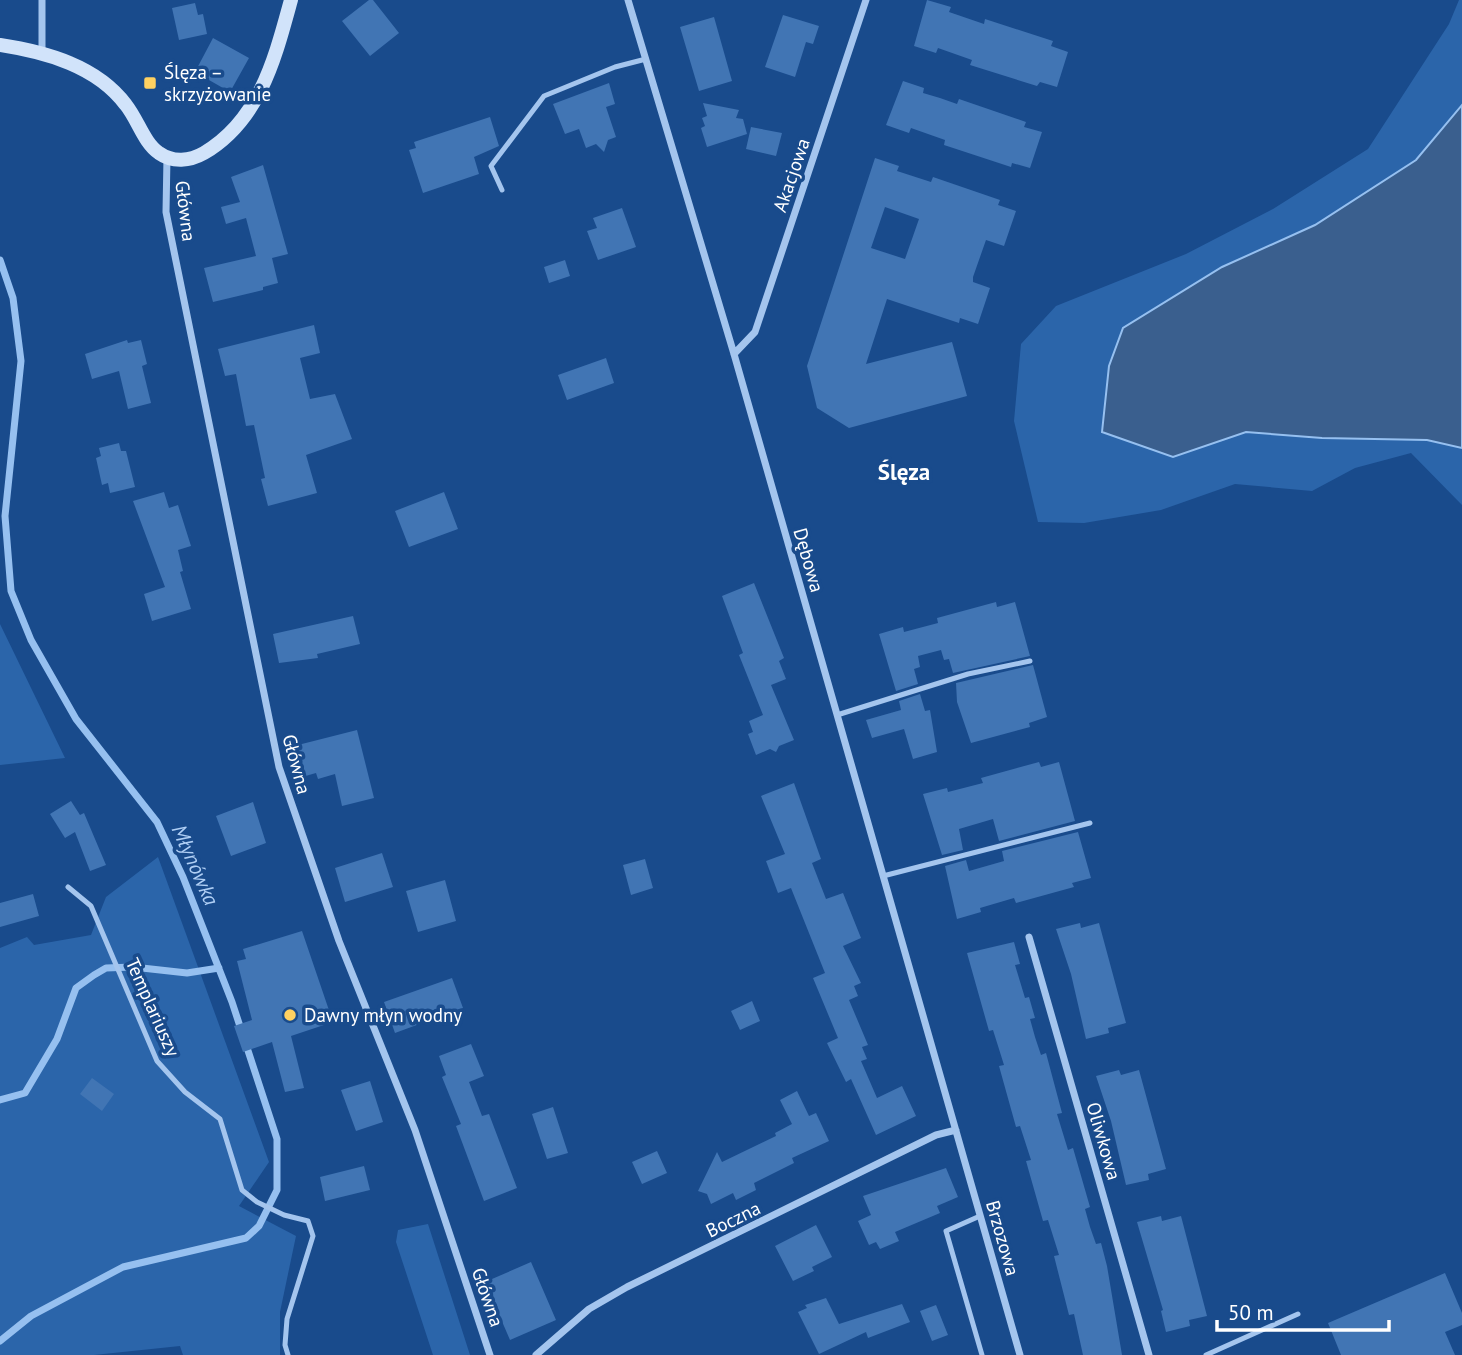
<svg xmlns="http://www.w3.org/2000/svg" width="1462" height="1355" viewBox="0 0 1462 1355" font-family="'PT Sans',sans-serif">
	<rect width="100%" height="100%" fill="#194b8c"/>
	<path fill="#2b65aa" d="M 1459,0 L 1462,0 L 1462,105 L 1416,160 L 1315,225 L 1222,267 L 1124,328 L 1173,457 L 1246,432 L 1322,438 L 1427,440 L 1462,448 L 1462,505 L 1411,453 L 1355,468 L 1312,491 L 1235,484 L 1161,510 L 1084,523 L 1038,522 L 1014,421 L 1021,344 L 1056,306 L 1186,254 L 1273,209 L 1368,149 L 1449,24 Z
		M 0,624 L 65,758 L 0,765 Z
		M 158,857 L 269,1162 L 239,1206 L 296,1236 L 280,1312 L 280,1355 L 183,1355 L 180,1346 L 94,1355 L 0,1355 L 0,948 L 27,937 L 34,945 L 91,935 L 106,897 Z
		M 428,1224 L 470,1355 L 433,1355 L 396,1242 L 398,1230 Z"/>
	<path fill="#3a5f8e" stroke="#96c0f0" stroke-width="2" d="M 1462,105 L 1462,448 L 1427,440 L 1322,438 L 1246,432 L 1173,457 L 1102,432 L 1109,366 L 1123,328 L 1222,267 L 1315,225 L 1416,160 Z"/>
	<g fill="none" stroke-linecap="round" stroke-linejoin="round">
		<path stroke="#96c0f0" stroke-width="7" d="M 0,260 L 13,298 L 21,361 L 5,516 L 11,591 L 31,640 L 76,719 L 157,822 L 183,877 L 232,1002 L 277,1139 L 277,1190 L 259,1226 L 246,1238 L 123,1267 L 31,1316 L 0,1341
			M 0,1100 L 25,1093 L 57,1039 L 76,988 L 94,975 L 106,968 L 133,967 L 187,973 L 219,968"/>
	</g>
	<path fill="#4175b4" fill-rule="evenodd" d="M 369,0 L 373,0 L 399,33 L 370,56 L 342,21 Z
		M 927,0 L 951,7 L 949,12 L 984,24 L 985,19 L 1053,41 L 1051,46 L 1068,52 L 1057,87 L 1040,82 L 1037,86 L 970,65 L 972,60 L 938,48 L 936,53 L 914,46 Z
		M 195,3 L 198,15 L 203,14 L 207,34 L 179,40 L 172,8 Z
		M 783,15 L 819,26 L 813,44 L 806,42 L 795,77 L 765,67 Z
		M 714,17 L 732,81 L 699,91 L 680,27 Z
		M 213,38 L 249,58 L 230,92 L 195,72 Z
		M 903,81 L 924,88 L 923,93 L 940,98 L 957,104 L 959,99 L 1026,122 L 1024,127 L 1042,132 L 1030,168 L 1012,163 L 1011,167 L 944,145 L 945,140 L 911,128 L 909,133 L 886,125 Z
		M 609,83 L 615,104 L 606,107 L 616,137 L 608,140 L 604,152 L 596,144 L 586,148 L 579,129 L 565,134 L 553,104 Z
		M 703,103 L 739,110 L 736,118 L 743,119 L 747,134 L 707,147 L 701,128 L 705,126 L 702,118 L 707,116 Z
		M 490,117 L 499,146 L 474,157 L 479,174 L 423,193 L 409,150 L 416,148 L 414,142 Z
		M 751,127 L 782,133 L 776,156 L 746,149 Z
		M 875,158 L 899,166 L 897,171 L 931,182 L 933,177 L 1000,200 L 998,205 L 1016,211 L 1004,246 L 986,240 L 973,277 L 973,282 L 990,288 L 978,324 L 960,318 L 959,323 L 887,299 L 866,364 L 952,342 L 967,396 L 849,428 L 817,408 L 807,366 ZM 885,207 L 919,219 L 905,259 L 871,248 Z
		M 263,165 L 288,254 L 272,258 L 278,283 L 263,287 L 263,290 L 213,302 L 204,268 L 256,256 L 246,218 L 226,224 L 221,207 L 240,202 L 231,177 Z
		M 622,208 L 636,247 L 598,260 L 587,231 L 597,228 L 593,218 Z
		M 565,260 L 570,276 L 549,283 L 544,267 Z
		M 314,325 L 320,353 L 300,358 L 310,399 L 335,394 L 352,439 L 306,455 L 317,493 L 268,506 L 261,479 L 265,478 L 254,425 L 246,426 L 236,374 L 225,376 L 218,349 Z
		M 127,340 L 128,343 L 141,340 L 147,364 L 142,366 L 151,403 L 128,409 L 119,371 L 92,379 L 85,354 Z
		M 606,358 L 614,383 L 567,400 L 558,375 Z
		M 119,443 L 121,451 L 126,451 L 135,487 L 110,493 L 108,483 L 102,485 L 96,458 L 101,456 L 99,448 Z
		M 164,492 L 169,508 L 178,505 L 191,546 L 178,550 L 183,571 L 180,572 L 191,609 L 152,621 L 144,594 L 165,587 L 133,501 Z
		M 444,492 L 458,529 L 409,547 L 395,511 Z
		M 754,583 L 784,658 L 779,661 L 786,679 L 771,685 L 794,740 L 779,746 L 776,752 L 770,749 L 756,755 L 748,734 L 753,732 L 749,721 L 763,715 L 739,655 L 743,653 L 722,596 Z
		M 996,602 L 997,607 L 1015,602 L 1030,656 L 953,673 L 949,659 L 944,660 L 941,650 L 918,656 L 920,667 L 914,669 L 918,684 L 896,691 L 879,634 L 903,627 L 904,632 L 938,623 L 937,618 Z
		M 353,616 L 360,644 L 317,654 L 318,658 L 279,663 L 273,634 Z
		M 1033,665 L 1047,717 L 1029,723 L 1030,727 L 971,743 L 957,702 L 956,683 Z
		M 920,694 L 925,711 L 930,710 L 937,752 L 913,759 L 904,729 L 872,738 L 866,720 L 901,710 L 899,701 Z
		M 357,730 L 374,798 L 342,806 L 335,774 L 318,779 L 316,773 L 302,777 L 294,746 Z
		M 1039,762 L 1041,767 L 1059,762 L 1075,821 L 999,841 L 993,819 L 959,829 L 963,850 L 942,855 L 923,794 L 947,788 L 948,792 L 983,783 L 981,778 Z
		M 794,783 L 821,859 L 812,863 L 826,899 L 843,893 L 861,938 L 843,946 L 861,983 L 854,986 L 858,996 L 849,1000 L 868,1045 L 862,1047 L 867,1059 L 861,1061 L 877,1098 L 902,1086 L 916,1116 L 876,1135 L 851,1079 L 846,1082 L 827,1043 L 838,1038 L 813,978 L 825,973 L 791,888 L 778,893 L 766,861 L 785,854 L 761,796 Z
		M 71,801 L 80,815 L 84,813 L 106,865 L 90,871 L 75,832 L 65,838 L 50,814 Z
		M 253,802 L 266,843 L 231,856 L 216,816 Z
		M 1078,832 L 1091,878 L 1072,883 L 1074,887 L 1016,903 L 1014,898 L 980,908 L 981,912 L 957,919 L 945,866 L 966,860 L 969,871 L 1004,861 L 1002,851 Z
		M 382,853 L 393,887 L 345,902 L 335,868 Z
		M 645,859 L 653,888 L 631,895 L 623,865 Z
		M 445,880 L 456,921 L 418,932 L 406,891 Z
		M 33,894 L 39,916 L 0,927 L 0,903 Z
		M 1080,923 L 1081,928 L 1099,923 L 1126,1023 L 1108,1028 L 1109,1033 L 1086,1039 L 1071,974 L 1056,929 Z
		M 302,931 L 333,1022 L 291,1036 L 304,1088 L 285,1092 L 272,1042 L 243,1052 L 234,1026 L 252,1020 L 237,961 L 246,959 L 243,949 Z
		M 1014,942 L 1020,964 L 1015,965 L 1025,998 L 1029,997 L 1035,1018 L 1030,1019 L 1035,1037 L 1041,1055 L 1046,1053 L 1062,1113 L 1057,1114 L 1068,1150 L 1073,1148 L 1090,1207 L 1085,1209 L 1090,1227 L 1096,1244 L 1101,1243 L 1107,1266 L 1122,1355 L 1083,1355 L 1074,1314 L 1069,1315 L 1054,1256 L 1059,1255 L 1048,1220 L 1043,1221 L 1026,1161 L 1031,1160 L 1020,1126 L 1016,1127 L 999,1066 L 1004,1065 L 993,1030 L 989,1031 L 967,953 Z
		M 452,978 L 463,1008 L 395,1033 L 384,1002 Z
		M 752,1001 L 760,1021 L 740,1030 L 731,1011 Z
		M 471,1044 L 484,1076 L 469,1082 L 482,1116 L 489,1114 L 517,1188 L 484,1201 L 456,1126 L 461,1124 L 442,1077 L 446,1075 L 439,1056 Z
		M 1119,1070 L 1121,1075 L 1139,1070 L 1166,1169 L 1148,1174 L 1149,1180 L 1126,1185 L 1111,1121 L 1096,1076 Z
		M 92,1078 L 114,1094 L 102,1111 L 80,1094 Z
		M 370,1081 L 383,1122 L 356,1131 L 341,1090 Z
		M 797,1091 L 809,1116 L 816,1113 L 829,1141 L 792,1158 L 794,1163 L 754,1183 L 756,1190 L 736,1200 L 733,1193 L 711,1204 L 707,1194 L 698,1191 L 717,1152 L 722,1162 L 776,1136 L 775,1133 L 792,1124 L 780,1100 Z
		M 553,1107 L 568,1153 L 547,1159 L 532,1114 Z
		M 657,1151 L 667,1173 L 642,1184 L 632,1162 Z
		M 364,1166 L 370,1190 L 325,1201 L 320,1177 Z
		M 946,1168 L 958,1197 L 937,1206 L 940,1213 L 895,1232 L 899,1241 L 880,1249 L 876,1242 L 869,1245 L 858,1221 L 871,1215 L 863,1196 Z
		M 1161,1216 L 1162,1221 L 1181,1216 L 1207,1316 L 1189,1320 L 1190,1326 L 1166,1332 L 1161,1311 L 1163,1310 L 1137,1222 Z
		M 816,1225 L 832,1257 L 812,1267 L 814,1271 L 793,1281 L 775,1246 Z
		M 531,1262 L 556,1320 L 510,1340 L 485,1282 Z
		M 1445,1273 L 1462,1313 L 1462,1325 L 1445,1332 L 1455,1355 L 1341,1355 L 1328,1323 Z
		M 826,1298 L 839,1324 L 902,1304 L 910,1322 L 868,1338 L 866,1332 L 819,1354 L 798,1312 L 807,1308 L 805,1305 Z
		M 936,1305 L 948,1335 L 932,1341 L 920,1311 Z"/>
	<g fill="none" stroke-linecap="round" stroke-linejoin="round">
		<path stroke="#a4c5ee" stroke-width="5" d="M 502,190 L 491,166 L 544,96 L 615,67 L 646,59
			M 837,715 L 968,674 L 1030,661
			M 883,876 L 1090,823
			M 68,887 L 91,906 L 157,1061 L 185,1092 L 220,1119 L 242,1190 L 257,1202 L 284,1215 L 308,1221 L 313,1236 L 287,1319 L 285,1345 L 288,1355
			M 980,1216 L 946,1231 L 982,1355
			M 1206,1355 L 1298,1314"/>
		<path stroke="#a4c5ee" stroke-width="7" d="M 42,0 L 42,53
			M 628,0 L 734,354 L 1020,1355
			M 167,157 L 166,212 L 279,767 L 339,941 L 415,1130 L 490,1355
			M 734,354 L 755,332 L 866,0
			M 1029,937 L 1149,1355
			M 536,1355 L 589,1309 L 627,1287 L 936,1135 L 956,1130"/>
		<path stroke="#d1e3fa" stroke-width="14" d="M 0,45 C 46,52 97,66 126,105 C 138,120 144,143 159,153 C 173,163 190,161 204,153 C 260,120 275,58 291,0"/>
	</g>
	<g fill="#ffd161" stroke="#194b8c" stroke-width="2.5">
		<rect x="143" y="76" width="14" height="14" rx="3.5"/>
		<circle cx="290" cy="1015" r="7"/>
	</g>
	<g text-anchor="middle" stroke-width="7" stroke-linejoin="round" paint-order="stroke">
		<g font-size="19" fill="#fff" stroke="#194b8c" text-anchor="start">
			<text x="164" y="79">Ślęza –<tspan x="164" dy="22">skrzyżowanie</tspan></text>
			<text x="304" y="1022">Dawny młyn wodny</text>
		</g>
		<g font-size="19" fill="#fff" stroke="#194b8c">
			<text transform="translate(791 175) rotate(-71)" y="7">Akacjowa</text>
			<text transform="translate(186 211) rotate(83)" y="7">Główna</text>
			<text transform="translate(809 560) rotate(74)" y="7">Dębowa</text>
			<text transform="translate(297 764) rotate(75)" y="7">Główna</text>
			<text transform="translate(153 1007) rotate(66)" y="7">Templariuszy</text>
			<text transform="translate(1104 1141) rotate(74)" y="7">Oliwkowa</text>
			<text transform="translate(733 1219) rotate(-26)" y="7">Boczna</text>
			<text transform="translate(1003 1238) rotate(74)" y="7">Brzozowa</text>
			<text transform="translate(488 1297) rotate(71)" y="7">Główna</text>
		</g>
		<g font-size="21" font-style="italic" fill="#b0cff5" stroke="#194b8c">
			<text transform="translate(195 865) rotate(66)" y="7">Młynówka</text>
		</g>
		<g font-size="23" font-weight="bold" fill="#fff" stroke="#194b8c">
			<text x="904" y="480">Ślęza</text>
		</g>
	</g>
	<path d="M1217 1320v10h172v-10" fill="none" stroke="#ffffff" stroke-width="3.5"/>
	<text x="1228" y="1320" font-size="21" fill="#ffffff" stroke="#194b8c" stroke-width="5" paint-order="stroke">50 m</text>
</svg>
